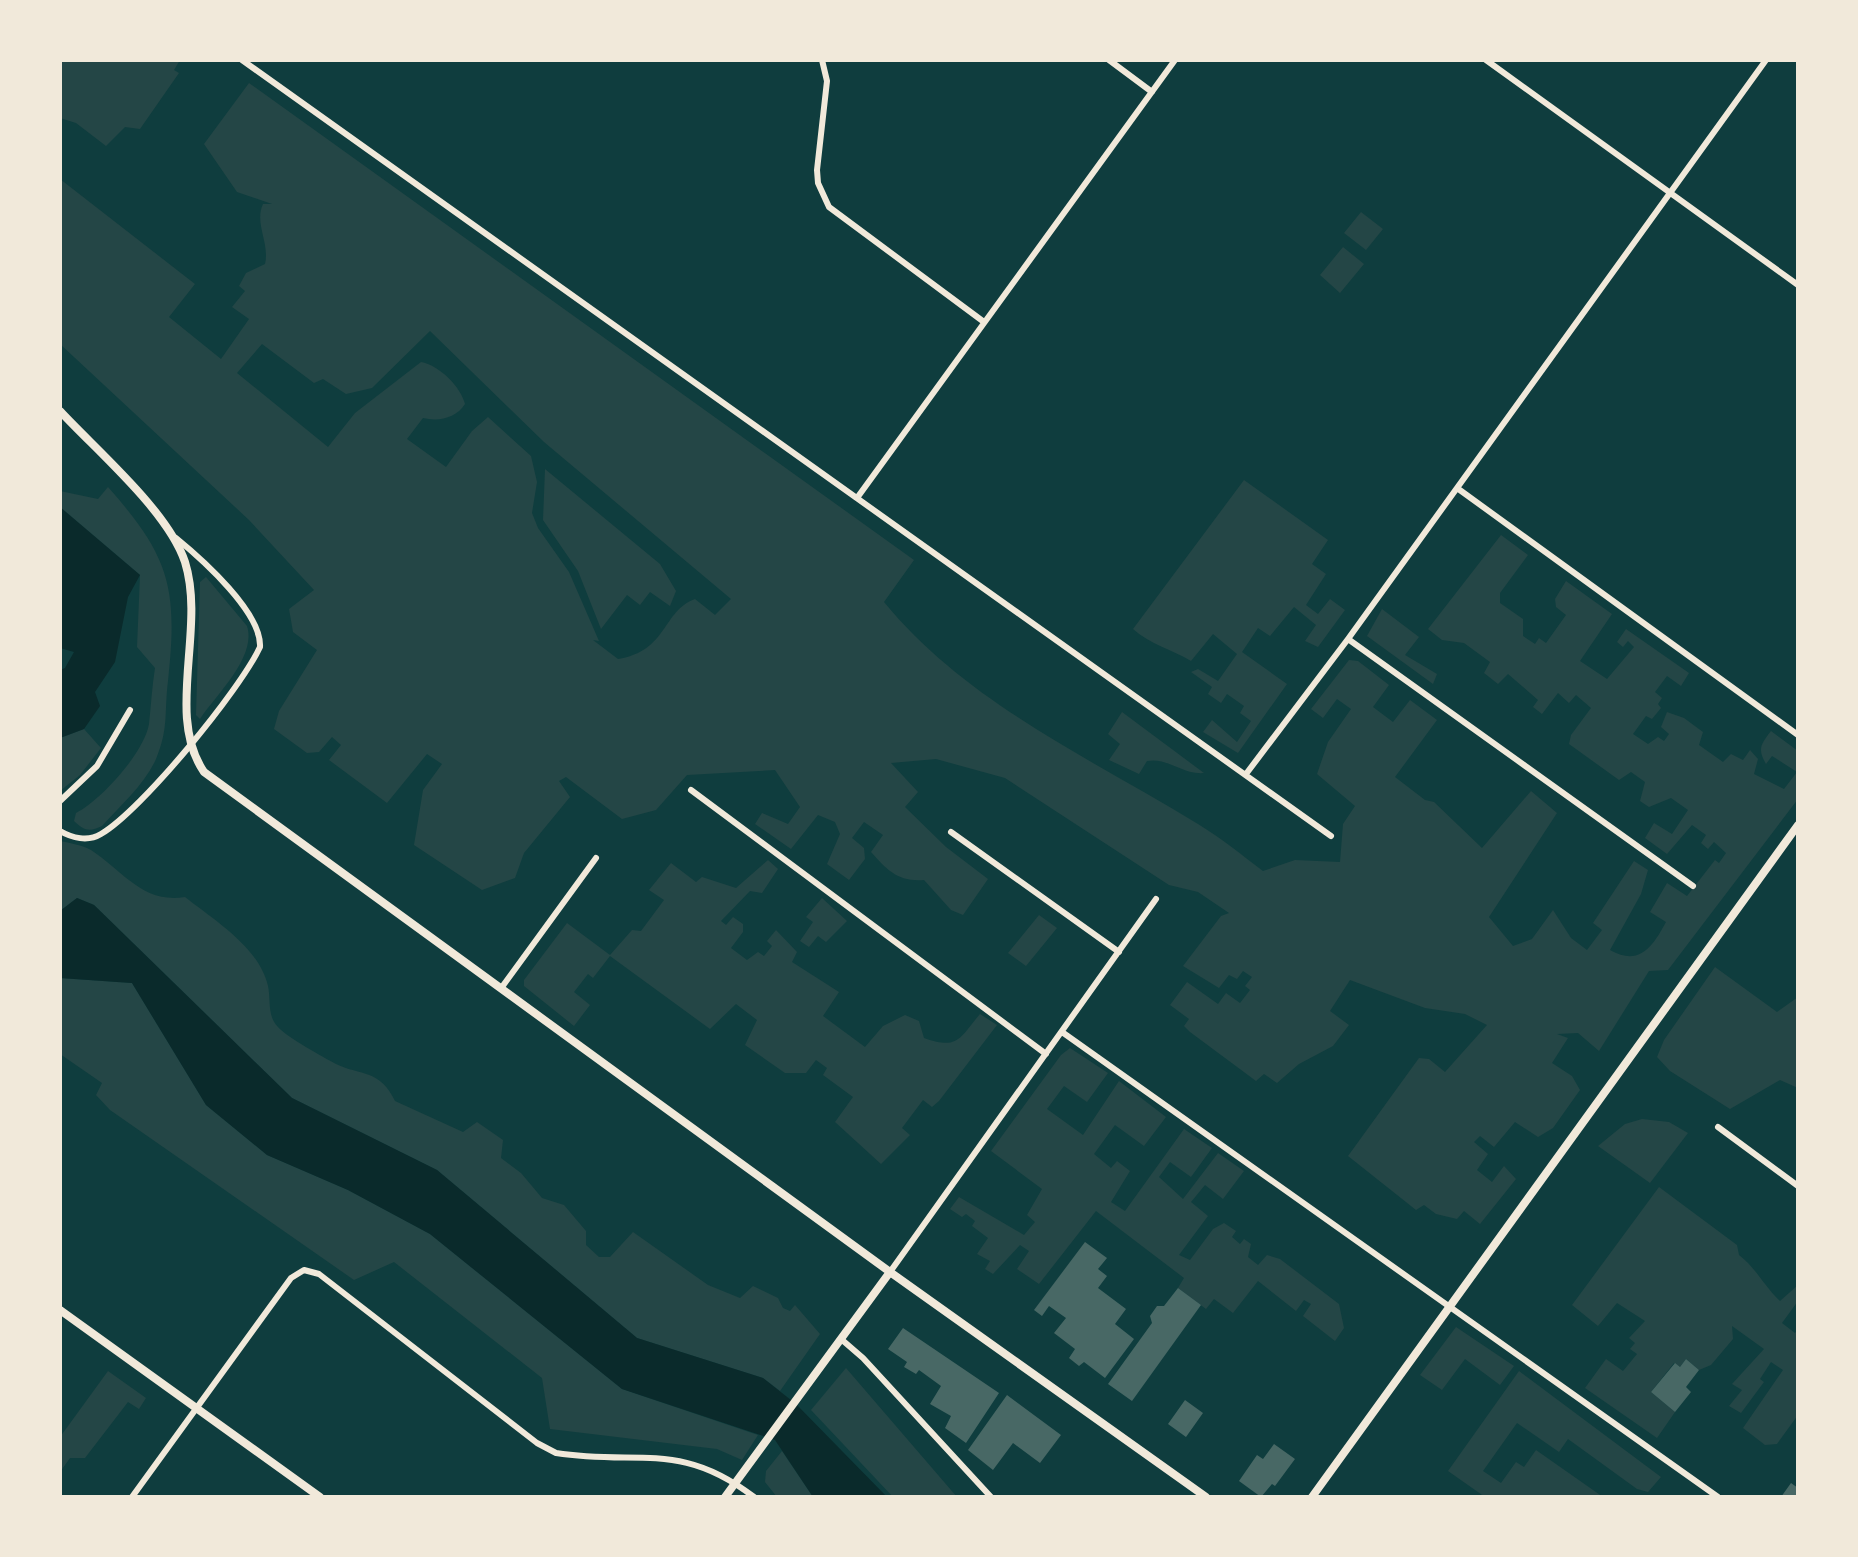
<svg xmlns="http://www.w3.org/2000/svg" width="1858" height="1557" viewBox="0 0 1858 1557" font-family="Commissioner,sans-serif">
	<rect width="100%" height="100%" fill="#0f3d3e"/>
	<path fill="#244646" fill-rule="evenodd" d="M 60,60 L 180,60 L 174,70 L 179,73 L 140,129 L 125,127 L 106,146 L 76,123 L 60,118 Z
		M 249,83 L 914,560 L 884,602 C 967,703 1090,758 1198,824 C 1221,838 1242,855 1263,871 L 1295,860 L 1340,862 L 1343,824 L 1355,806 L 1317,774 L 1328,742 L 1351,709 L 1337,699 L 1323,718 L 1311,709 L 1349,660 L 1358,661 L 1389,685 L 1373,707 L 1393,722 L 1410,700 L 1437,720 L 1395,777 L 1425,800 L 1434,802 L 1482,848 L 1531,791 L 1557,813 L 1489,917 L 1513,946 L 1532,939 L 1553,910 L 1571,938 L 1587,950 L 1602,930 L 1593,923 L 1634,861 L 1648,870 L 1641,894 L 1610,950 C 1640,967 1653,946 1666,922 L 1650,912 L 1667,883 L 1687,896 L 1715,860 L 1719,863 L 1726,853 L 1714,842 L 1708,849 L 1701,843 L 1706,835 L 1692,825 L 1667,854 L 1645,838 L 1654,823 L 1672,834 L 1688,810 L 1671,798 L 1649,807 L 1640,801 L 1645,782 L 1631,772 L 1619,780 L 1569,744 L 1571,735 L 1591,708 L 1576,695 L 1569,703 L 1558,693 L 1542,714 L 1533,707 L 1538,700 L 1508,674 L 1498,684 L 1484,673 L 1490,662 L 1464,643 L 1442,640 L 1428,629 L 1501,535 L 1528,555 L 1500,593 L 1500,603 L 1523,619 L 1523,636 L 1535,644 L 1539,638 L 1546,643 L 1566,615 L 1556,607 L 1555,599 L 1566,581 L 1612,614 L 1580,661 L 1607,679 L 1634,647 L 1628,641 L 1623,647 L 1617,642 L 1626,629 L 1689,673 L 1681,686 L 1667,676 L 1655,692 L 1662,698 L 1658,704 L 1661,708 L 1652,719 L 1646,716 L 1633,734 L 1648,744 L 1658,737 L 1664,741 L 1669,734 L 1661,727 L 1667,712 L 1684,718 L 1703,732 L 1699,745 L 1723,762 L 1731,754 L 1743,760 L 1750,750 L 1758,759 L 1754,774 L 1784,789 L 1797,772 L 1772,756 L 1766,764 C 1757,749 1761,744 1771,731 L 1798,751 L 1798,799 L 1668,970 L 1649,971 L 1599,1051 L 1578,1033 L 1557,1034 L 1568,1038 L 1552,1063 L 1572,1076 L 1580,1090 L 1553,1128 L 1538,1137 L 1515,1122 L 1494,1147 L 1480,1136 L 1474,1142 L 1488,1154 L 1477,1170 L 1492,1182 L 1504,1166 L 1516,1179 L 1480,1224 L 1464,1211 L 1457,1219 L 1436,1214 L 1424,1205 L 1416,1210 L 1348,1156 L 1419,1058 L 1429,1059 L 1445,1072 L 1487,1025 L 1465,1014 L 1425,1008 L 1350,980 L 1330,1011 L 1349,1025 L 1333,1046 L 1299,1064 L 1277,1083 L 1264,1074 L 1256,1081 L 1190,1032 L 1184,1026 L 1189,1019 L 1170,1005 L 1187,982 L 1218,1004 L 1226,993 L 1240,1003 L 1250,990 L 1245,986 L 1252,977 L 1243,971 L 1237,979 L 1229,975 L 1219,988 L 1183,966 L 1221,916 L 1229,913 L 1198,892 L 1169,885 L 1005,778 L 936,759 L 891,763 L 918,792 L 905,807 L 946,847 L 988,879 L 963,915 L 951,910 L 924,880 C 898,882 887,870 871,852 L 883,835 L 864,822 L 852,838 L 864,848 L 865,859 L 849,880 L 827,864 L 840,834 L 835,822 L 818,815 L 791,849 L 755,824 L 762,813 L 788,824 L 800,807 L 775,770 L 687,775 L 656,810 L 622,819 L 566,777 L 559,781 L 570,797 L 524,853 L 515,878 L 482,890 L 414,845 L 423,790 L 442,764 L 427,754 L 387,803 L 329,760 L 341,745 L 332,737 L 319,752 L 307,753 L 274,729 L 279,711 L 317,650 L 293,632 L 289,609 L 314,590 L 249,520 L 60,344 L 60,179 L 195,284 L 169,317 L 221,359 L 249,319 L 232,307 L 245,291 L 239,286 L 246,273 L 265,264 C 270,243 254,223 263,204 L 272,204 L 237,192 L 204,144 ZM 430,331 L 544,442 L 731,599 L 715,615 L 695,599 C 662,611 668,651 618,659 L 593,640 L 599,641 L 569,572 L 538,528 L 532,513 L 537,482 L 531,456 L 488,417 L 472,431 L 446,467 L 407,439 L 423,418 C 439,422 456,418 465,404 C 461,387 439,365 421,362 L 355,413 L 328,447 L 237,373 L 262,344 L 314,383 L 323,379 L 346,394 L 372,388 Z
		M 1361,212 L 1383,229 L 1366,250 L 1344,233 Z
		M 1343,247 L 1364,264 L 1340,293 L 1320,275 Z
		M 545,469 L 660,564 L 676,591 L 670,606 L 650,592 L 640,605 L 627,595 L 601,629 L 578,571 L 543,520 Z
		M 1244,480 L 1328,540 L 1312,564 L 1326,574 L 1306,605 L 1318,614 L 1330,599 L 1345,610 L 1318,647 L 1305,641 L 1316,625 L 1294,607 L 1270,636 L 1258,628 L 1242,652 L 1287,684 L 1238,753 L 1203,732 L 1212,720 L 1237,742 L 1251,721 L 1240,713 L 1244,706 L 1227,694 L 1221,703 L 1208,694 L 1212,687 L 1191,672 L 1198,669 L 1218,681 L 1237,654 L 1213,634 L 1191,661 C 1171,649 1151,645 1133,629 Z
		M 108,487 C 170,557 178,588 168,681 C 164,713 169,728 156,759 C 145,784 120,806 102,826 C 90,832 84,831 74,821 L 76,813 C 101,800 144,753 149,724 C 151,705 152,687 155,668 L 137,647 L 140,575 L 60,507 L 60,491 L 98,499 Z
		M 206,577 L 247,626 C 257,657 216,695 200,719 L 196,715 L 200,582 Z
		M 1382,609 L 1419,637 L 1405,655 L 1437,674 L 1433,684 L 1367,636 Z
		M 1122,712 L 1204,773 C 1182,775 1168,757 1147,761 L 1139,774 L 1109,760 L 1120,744 L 1108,734 Z
		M 84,729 L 101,748 L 80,775 L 60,791 L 60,738 Z
		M 60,841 C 70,843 82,845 91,850 C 123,871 143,904 185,897 C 214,920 259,947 268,986 C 271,1000 267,1016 278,1027 C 288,1038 323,1057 336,1064 C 361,1076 380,1069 395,1101 L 463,1132 L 477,1122 L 503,1140 L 501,1158 L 521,1173 L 542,1198 L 564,1205 L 586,1231 L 586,1245 L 599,1257 L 610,1257 L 633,1232 L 708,1285 L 740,1298 L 753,1286 L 778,1298 L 783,1308 L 790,1311 L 795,1305 L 820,1334 L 780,1391 L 763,1378 L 637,1338 L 437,1170 L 292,1098 L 94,905 L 77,898 L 60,911 Z
		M 768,860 L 778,869 L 762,893 L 750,891 L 721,921 L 726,925 L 733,917 L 743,924 L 743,932 L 731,948 L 747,960 L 758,952 L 764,956 L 772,946 L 767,941 L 776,930 L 797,952 L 792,962 L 839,992 L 823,1016 L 865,1047 L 883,1026 L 905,1015 L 919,1021 L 924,1038 C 958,1050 959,1039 980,1014 L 997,1025 L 939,1101 L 932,1107 L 923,1100 L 902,1128 L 910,1135 L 881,1164 L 835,1122 L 853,1097 L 823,1075 L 827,1068 L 816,1060 L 806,1073 L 785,1073 L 745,1045 L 757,1020 L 736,1004 L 710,1029 L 610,956 L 593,978 L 588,974 L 574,992 L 590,1005 L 574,1026 L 524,986 L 524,980 L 567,923 L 610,955 L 632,930 L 641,931 L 664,900 L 649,890 L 671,863 L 696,882 L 702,877 L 736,888 Z
		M 822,898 L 847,921 L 826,942 L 818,936 L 809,947 L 800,941 L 813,922 L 806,917 Z
		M 1039,915 L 1057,928 L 1026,966 L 1008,953 Z
		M 1715,967 L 1777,1012 L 1798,997 L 1798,1088 L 1780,1080 L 1730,1109 L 1670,1071 L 1657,1057 L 1664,1040 Z
		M 60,978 L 132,983 L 206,1105 L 267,1155 L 348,1190 L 430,1234 L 622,1389 L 758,1435 L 742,1460 L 717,1449 L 550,1429 L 542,1378 L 394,1262 L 354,1280 L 110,1110 L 96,1095 L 102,1083 L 60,1054 Z
		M 1070,1048 L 1108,1073 L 1087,1102 L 1064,1086 L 1047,1109 L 1083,1135 L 1119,1081 L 1166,1117 L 1144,1146 L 1115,1125 L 1094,1154 L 1111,1168 L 1117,1161 L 1130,1171 L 1111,1202 L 1125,1211 L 1184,1129 L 1212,1148 L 1191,1177 L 1170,1162 L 1159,1177 L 1183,1199 L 1218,1153 L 1244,1171 L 1223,1199 L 1205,1185 L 1191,1202 L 1208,1216 L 1179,1255 L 1190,1260 L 1213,1229 L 1224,1223 L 1236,1231 L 1232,1237 L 1240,1244 L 1244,1239 L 1251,1244 L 1248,1257 L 1258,1265 L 1267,1255 L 1280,1259 L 1339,1304 L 1344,1328 L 1335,1341 L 1303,1316 L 1311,1304 L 1304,1300 L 1296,1311 L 1258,1281 L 1233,1313 L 1214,1299 L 1206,1309 L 1178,1288 L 1184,1278 L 1096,1211 L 1039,1284 L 1017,1269 L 1029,1251 L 1020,1245 L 993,1274 L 985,1269 L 990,1261 L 977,1254 L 988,1238 L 972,1226 L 975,1221 L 966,1214 L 962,1217 L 950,1209 L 959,1197 L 1024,1235 L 1035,1222 L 1027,1215 L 1042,1189 L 991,1151 L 1061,1055 Z
		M 1642,1119 L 1669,1122 L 1688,1133 L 1650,1183 L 1598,1146 L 1625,1124 Z
		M 1659,1187 L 1737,1245 L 1739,1255 C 1756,1268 1764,1286 1780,1301 L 1798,1285 L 1798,1301 L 1782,1323 L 1795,1333 L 1798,1329 L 1798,1415 L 1777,1444 L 1765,1445 L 1743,1428 L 1783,1370 L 1771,1362 L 1760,1379 L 1764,1382 L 1741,1413 L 1729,1406 L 1742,1390 L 1732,1384 L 1764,1349 L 1732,1326 L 1733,1339 L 1711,1365 L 1699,1370 L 1686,1359 L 1680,1367 L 1674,1363 L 1651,1392 L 1675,1412 L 1657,1438 L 1585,1388 L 1606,1359 L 1623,1371 L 1637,1354 L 1630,1349 L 1635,1343 L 1629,1338 L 1645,1321 L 1617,1303 L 1598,1326 L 1572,1305 Z
		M 1456,1327 L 1514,1366 L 1500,1385 L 1465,1359 L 1442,1390 L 1420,1375 Z
		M 846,1368 L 957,1497 L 893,1497 L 811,1410 Z
		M 108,1371 L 146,1398 L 139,1409 L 128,1402 L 85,1458 L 70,1458 L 60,1472 L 60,1437 Z
		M 1519,1371 L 1661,1477 L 1648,1492 L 1637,1489 L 1568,1439 L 1559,1452 L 1517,1423 L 1483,1471 L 1501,1483 L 1516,1462 L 1524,1467 L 1536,1450 L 1603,1497 L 1485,1497 L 1448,1471 Z
		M 782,1451 L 813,1497 L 777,1497 L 765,1482 L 766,1471 Z"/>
	<path fill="#0a2a2b" d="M 60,507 L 140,575 L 128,597 L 115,662 L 95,692 L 100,706 L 84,729 L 60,738 L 60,670 L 65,668 L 74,652 L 60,648 Z
		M 77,898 L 94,905 L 292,1098 L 437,1170 L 637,1338 L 763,1378 L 796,1404 L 887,1497 L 813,1497 L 775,1440 L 622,1389 L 430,1234 L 348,1190 L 267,1155 L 206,1105 L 132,983 L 60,978 L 60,911 Z"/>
	<path fill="#486865" d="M 1085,1242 L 1107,1258 L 1098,1269 L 1107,1276 L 1098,1288 L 1126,1309 L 1115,1324 L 1134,1339 L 1105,1378 L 1084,1362 L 1079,1366 L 1069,1358 L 1075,1349 L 1054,1333 L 1066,1318 L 1049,1306 L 1042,1316 L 1034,1310 Z
		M 1178,1288 L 1201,1305 L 1132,1401 L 1108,1384 L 1152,1323 L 1150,1316 L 1157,1306 L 1164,1306 Z
		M 903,1328 L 999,1393 L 966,1443 L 945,1428 L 951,1416 L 930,1404 L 941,1386 L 919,1370 L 916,1374 L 904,1367 L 907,1362 L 888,1349 Z
		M 1686,1359 L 1699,1370 L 1686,1387 L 1691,1392 L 1675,1412 L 1651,1392 L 1675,1363 L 1680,1367 Z
		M 1007,1395 L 1061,1435 L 1040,1463 L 1013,1443 L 993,1470 L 968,1450 Z
		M 1185,1400 L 1203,1413 L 1186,1437 L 1168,1424 Z
		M 1274,1444 L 1295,1459 L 1275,1486 L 1272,1484 L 1261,1497 L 1239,1481 L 1257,1455 L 1263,1459 Z
		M 1791,1483 L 1798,1488 L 1798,1497 L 1781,1497 Z"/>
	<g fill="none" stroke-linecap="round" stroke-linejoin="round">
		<path stroke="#f1e9da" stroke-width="6" d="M 242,60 L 1331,836
			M 822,60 L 827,81 L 817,170 L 818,183 L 829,207 L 984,322
			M 1109,60 L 1152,92
			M 1486,60 L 1798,285
			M 1457,488 L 1798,735
			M 857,498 L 1175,60
			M 1348,639 L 1693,886
			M 1246,774 L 1348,639 L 1766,60
			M 691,790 L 1046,1054
			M 60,801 L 97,766 L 130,710
			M 60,831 C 72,838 88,842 101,834 C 141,811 240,690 260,647 C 262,613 203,560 176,538
			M 951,832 L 1119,952
			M 502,987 L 596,858
			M 1062,1032 L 1718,1497
			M 1718,1127 L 1798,1186
			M 890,1272 L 1156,899
			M 841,1339 L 863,1358 L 991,1497
			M 132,1497 L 291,1278 L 304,1270 L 319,1274 L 537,1443 L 556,1453 C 638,1466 680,1440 754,1497"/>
		<path stroke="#f1e9da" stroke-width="8" d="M 60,411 C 97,451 168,511 185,562 C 206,629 165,715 204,772 L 890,1272 L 1206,1497
			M 60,1310 L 320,1497
			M 725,1497 L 890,1272
			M 1312,1497 L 1798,825"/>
	</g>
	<rect width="1858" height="1557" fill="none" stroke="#f1e9da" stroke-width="124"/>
</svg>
